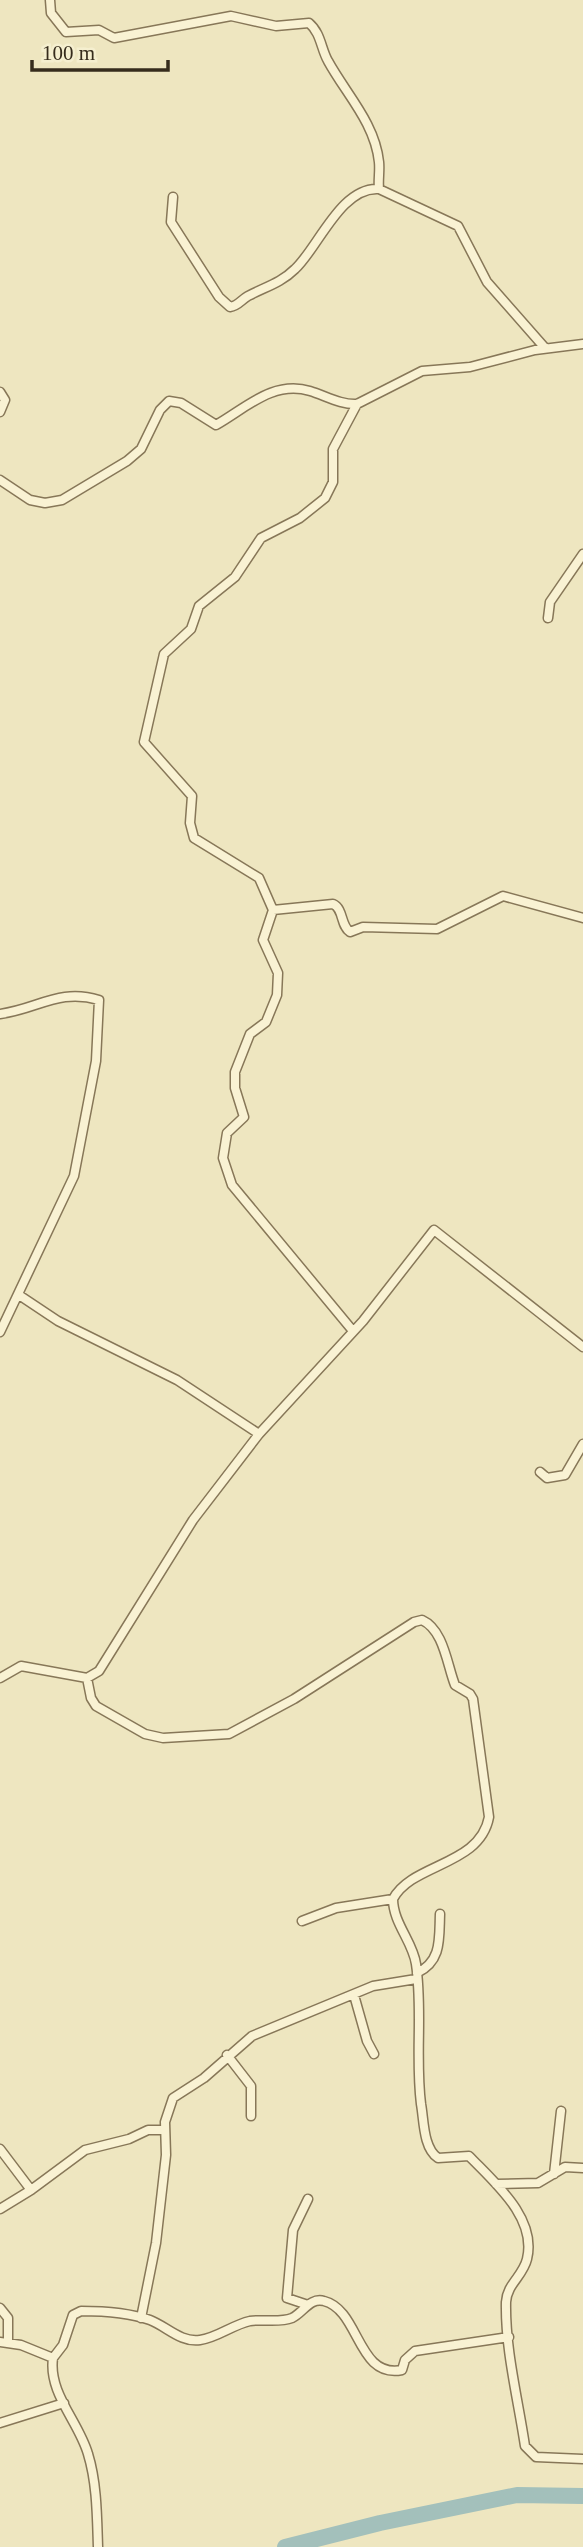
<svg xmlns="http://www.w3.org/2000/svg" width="583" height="2547" viewBox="0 0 583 2547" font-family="'Times New Roman',serif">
	<rect width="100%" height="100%" fill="#eee6c0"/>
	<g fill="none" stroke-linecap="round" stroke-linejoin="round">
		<path stroke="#a3c0bb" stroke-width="16" d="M 285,2547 L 380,2523 L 517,2495 L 583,2496"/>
		<defs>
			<path id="street" d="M 50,0 L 51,13 L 66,32 L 99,30 L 114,38 L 231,16 L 276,26 L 309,23 C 321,33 321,49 328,61 C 346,94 375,123 379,162 C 380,171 378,180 379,189 L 458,226 L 487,282 L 545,348
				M 173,197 L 171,222 L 219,297 L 230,307 C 238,306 241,300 248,296 C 265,287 281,283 295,269 C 318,248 341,186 379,189
				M 0,392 L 5,400 L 0,412
				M 0,480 L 30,500 L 45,503 L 62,500 L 127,461 L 141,449 L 160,410 L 169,401 L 181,403 L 216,425 C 246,408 273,380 310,391 C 326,396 341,405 357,404 L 422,371 L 470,367 L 535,350 L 583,344
				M 548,618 L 550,602 L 583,554
				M 273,910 L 333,904 C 344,909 340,925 350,932 L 363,927 L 437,929 L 503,896 L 583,918
				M 0,1014 C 38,1009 59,988 99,1000 L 96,1061 L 74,1176 L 0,1332
				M 19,1295 L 58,1321 L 177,1380 L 259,1434
				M 353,1331 L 232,1185 L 223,1158 L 227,1133 L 244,1117 L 235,1088 L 235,1072 L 250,1034 L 266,1022 L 277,995 L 278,973 L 263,940 L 273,910 L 259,878 L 194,838 L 190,823 L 192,796 L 144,742 L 164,654 L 191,629 L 199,606 L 235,577 L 261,538 L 300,518 L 325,498 L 333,482 L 333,449 L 357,404
				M 540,1472 L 547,1478 L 565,1475 L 583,1444
				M 0,1678 L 21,1666 L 87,1678 L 99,1671 L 193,1520 L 259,1434 L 363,1321 L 434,1230 L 583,1347
				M 87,1678 L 91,1698 L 96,1706 L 145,1734 L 163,1738 L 229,1734 L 294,1699 L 414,1622 L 422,1620 C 444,1630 447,1665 455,1685 L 470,1694 L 473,1699 L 489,1817 C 480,1866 412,1863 393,1899 C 393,1923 413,1942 416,1964 C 423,2010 415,2057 421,2104 C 424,2120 423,2148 438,2158 L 469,2156 C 495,2183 537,2218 527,2259 C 523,2276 507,2284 506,2302 C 505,2349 518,2399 525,2446 L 536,2457 L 583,2459
				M 302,1921 L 336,1908 L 393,1899
				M 417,1973 C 442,1961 439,1939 440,1914
				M 354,1995 L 367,2041 L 374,2054
				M 227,2055 L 251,2086 L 251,2116
				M 0,2149 L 31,2190 L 0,2209
				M 554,2174 L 561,2111
				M 496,2184 L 538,2183 L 565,2167 L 583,2168
				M 31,2190 L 85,2150 L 129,2139 L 148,2130 L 164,2130
				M 308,2199 L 293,2230 L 287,2298 L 308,2305
				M 0,2308 L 8,2318 L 8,2343
				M 141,2318 L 156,2243 L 166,2155 L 165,2122 L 173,2098 L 204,2078 L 252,2036 L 373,1986 L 416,1979
				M 0,2342 L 21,2345 L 53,2358 C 48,2393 79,2422 88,2454 C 97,2483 97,2517 98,2547
				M 53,2358 L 63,2345 L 73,2315 L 81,2311 C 103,2311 130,2313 150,2320 C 166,2326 181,2343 200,2340 C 217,2338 232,2325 250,2321 C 263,2319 280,2323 292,2318 C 303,2313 310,2297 324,2301 C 360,2310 357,2379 402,2370 L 405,2360 L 415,2351 L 509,2337
				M 0,2423 L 64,2403"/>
		</defs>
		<use href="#street" stroke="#877758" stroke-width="11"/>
		<use href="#street" stroke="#f9f2d3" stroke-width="8"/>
	</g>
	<path d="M32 60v10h136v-10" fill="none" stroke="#362c1c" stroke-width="3.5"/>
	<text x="42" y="60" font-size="21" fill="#362c1c" stroke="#f5efcf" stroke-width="5" paint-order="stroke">100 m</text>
</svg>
